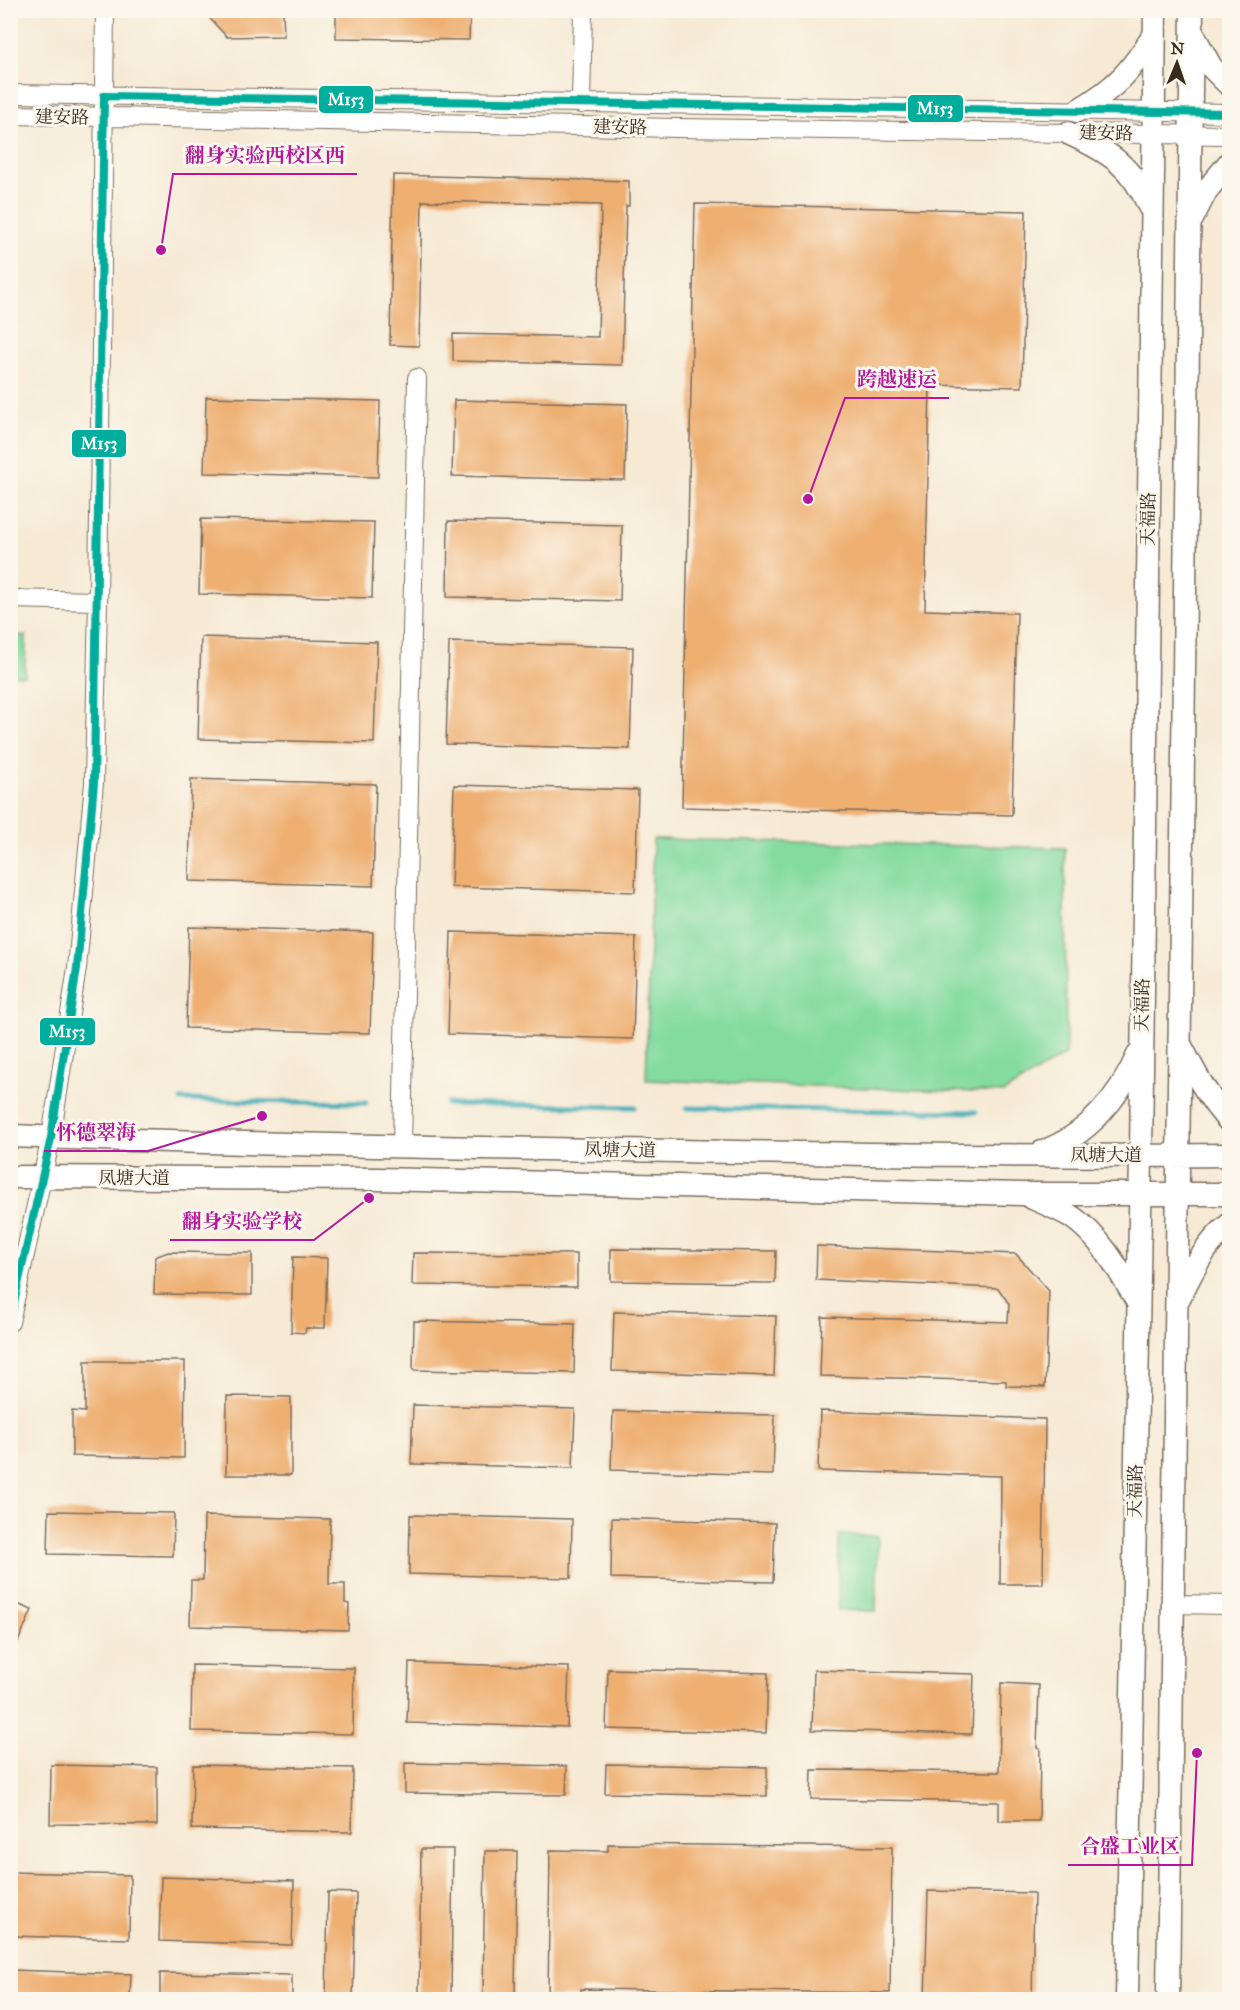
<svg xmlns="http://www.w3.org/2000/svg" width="1240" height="2010" viewBox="0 0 1240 2010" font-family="'IM FELL Great Primer','Noto Serif SC',serif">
	<rect width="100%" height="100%" fill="#fbf7ec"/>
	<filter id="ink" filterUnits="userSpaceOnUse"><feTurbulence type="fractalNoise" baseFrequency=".0167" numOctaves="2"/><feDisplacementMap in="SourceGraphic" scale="12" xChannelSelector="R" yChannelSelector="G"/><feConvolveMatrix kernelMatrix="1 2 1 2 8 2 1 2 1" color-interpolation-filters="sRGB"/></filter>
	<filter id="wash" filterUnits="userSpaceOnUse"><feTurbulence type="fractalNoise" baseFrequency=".008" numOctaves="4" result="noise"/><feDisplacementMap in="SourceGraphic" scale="24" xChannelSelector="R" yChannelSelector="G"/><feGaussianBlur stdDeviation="1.35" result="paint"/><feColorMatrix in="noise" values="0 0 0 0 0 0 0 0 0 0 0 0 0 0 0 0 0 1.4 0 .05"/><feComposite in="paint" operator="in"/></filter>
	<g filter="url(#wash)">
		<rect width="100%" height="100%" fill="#f6ead5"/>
		<path fill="#83db9f" stroke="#5f825e" stroke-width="1.5" d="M 11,635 L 26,636 L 25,676 L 11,675 Z
			M 653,839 L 1065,848 L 1066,1054 L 1003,1093 L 646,1080 Z
			M 839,1535 L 878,1536 L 876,1611 L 838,1610 Z"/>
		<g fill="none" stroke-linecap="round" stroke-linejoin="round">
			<path stroke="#3aabb5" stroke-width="5" d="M 181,1100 L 366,1103
				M 447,1104 L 635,1107
				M 686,1108 L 976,1112"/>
		</g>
		<g id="blocks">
			<path fill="#eeaf71" d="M 202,10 L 283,11 L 284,36 L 227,37 Z
				M 336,13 L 470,14 L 469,40 L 336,38 Z
				M 393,175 L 629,181 L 629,206 L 626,206 L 622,365 L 453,361 L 453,334 L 598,337 L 601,205 L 422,201 L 419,346 L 390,345 Z
				M 695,204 L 1026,211 L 1022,387 L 930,385 L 925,610 L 1017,613 L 1012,815 L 682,807 Z
				M 206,397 L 380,401 L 378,477 L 204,473 Z
				M 454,400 L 627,404 L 625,480 L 452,476 Z
				M 201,519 L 374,522 L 372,598 L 199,594 Z
				M 448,521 L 622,525 L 620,601 L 447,597 Z
				M 201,637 L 377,642 L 374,743 L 198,739 Z
				M 449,642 L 633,647 L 630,749 L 446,744 Z
				M 191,779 L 376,784 L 373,886 L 189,881 Z
				M 454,785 L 638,790 L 635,892 L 451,887 Z
				M 189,927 L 373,932 L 370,1033 L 186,1028 Z
				M 451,932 L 636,937 L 633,1039 L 448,1034 Z
				M 817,1246 L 1016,1254 L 1049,1291 L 1045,1387 L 1006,1386 L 1006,1381 L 820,1376 L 822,1317 L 1008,1322 L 1009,1304 L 998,1288 L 816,1280 Z
				M 611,1249 L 776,1251 L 775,1283 L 611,1281 Z
				M 168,1252 L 252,1253 L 252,1295 L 154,1294 L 155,1257 Z
				M 413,1253 L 577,1254 L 577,1287 L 412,1285 Z
				M 293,1257 L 327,1258 L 325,1328 L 306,1328 L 305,1333 L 291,1332 Z
				M 614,1312 L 776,1316 L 774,1376 L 612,1371 Z
				M 414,1321 L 575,1324 L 574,1373 L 413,1370 Z
				M 85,1361 L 185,1361 L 184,1458 L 72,1456 L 72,1411 L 85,1412 Z
				M 227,1396 L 291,1397 L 291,1475 L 226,1475 Z
				M 413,1405 L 575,1409 L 573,1468 L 411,1464 Z
				M 613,1411 L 775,1415 L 773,1475 L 611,1470 Z
				M 820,1411 L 1045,1419 L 1043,1584 L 1000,1584 L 1001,1476 L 818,1471 Z
				M 49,1511 L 174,1513 L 173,1556 L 48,1554 Z
				M 410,1515 L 572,1519 L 571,1578 L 409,1574 Z
				M 204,1516 L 330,1519 L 329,1584 L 345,1584 L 345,1603 L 349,1604 L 348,1630 L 190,1626 L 191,1580 L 203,1580 Z
				M 612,1518 L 775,1523 L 773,1582 L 611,1578 Z
				M 10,1601 L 32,1610 L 10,1660 Z
				M 409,1663 L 569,1667 L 567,1727 L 407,1723 Z
				M 192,1665 L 354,1668 L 353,1734 L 191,1731 Z
				M 608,1669 L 768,1673 L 766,1733 L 606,1729 Z
				M 814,1670 L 974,1674 L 972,1734 L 812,1730 Z
				M 1001,1683 L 1039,1685 L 1037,1748 L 1040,1749 L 1039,1821 L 999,1821 L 999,1802 L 811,1799 L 812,1770 L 999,1772 Z
				M 405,1763 L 567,1766 L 566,1795 L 405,1793 Z
				M 606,1764 L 767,1767 L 767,1796 L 605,1793 Z
				M 51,1765 L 157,1767 L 157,1825 L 50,1824 Z
				M 193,1765 L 353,1768 L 352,1832 L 192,1829 Z
				M 608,1844 L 892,1847 L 890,1993 L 581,1989 L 581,1997 L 548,1997 L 550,1850 L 608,1851 Z
				M 421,1849 L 453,1849 L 451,1995 L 419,1994 Z
				M 485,1851 L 517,1851 L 515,1997 L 483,1997 Z
				M 10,1872 L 130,1875 L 129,1939 L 10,1936 Z
				M 161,1877 L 294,1881 L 292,1945 L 159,1941 Z
				M 928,1891 L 1034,1893 L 1032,2000 L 925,2000 Z
				M 328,1892 L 356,1893 L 353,2000 L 326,2000 Z
				M 10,1970 L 131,1974 L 130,2000 L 10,2000 Z
				M 160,1973 L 292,1975 L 292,2000 L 160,2000 Z"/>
		</g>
	</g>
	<g filter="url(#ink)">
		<use href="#blocks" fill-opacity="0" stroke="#7c6d5e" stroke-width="1.5"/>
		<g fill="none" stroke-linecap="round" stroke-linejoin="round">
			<defs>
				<path id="minor" d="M 10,94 L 1230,113
					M 581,104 L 583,10
					M 10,115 L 678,128 L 1230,135
					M 10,599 L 98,601
					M 402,1147 L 417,378
					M 10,1322 L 51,1138 L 77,968 L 94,783 L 98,601 L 105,10
					M 1172,1604 L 1230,1605"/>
				<path id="major" d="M 1193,34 L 1211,67 L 1230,86
					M 1077,111 C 1117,87 1129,73 1154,35
					M 1068,133 C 1110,152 1131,165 1150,208
					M 1192,219 L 1206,191 L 1230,162
					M 1181,1046 C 1195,1073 1209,1100 1230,1122
					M 10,1136 C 233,1144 456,1148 678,1151 C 862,1154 1046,1157 1230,1155
					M 1042,1152 C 1087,1136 1119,1098 1138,1055
					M 10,1177 L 378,1179 L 1023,1194 L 1230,1194
					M 1030,1197 C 1044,1203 1059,1209 1072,1217 C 1102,1238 1120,1272 1138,1303
					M 1179,1298 C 1193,1270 1205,1244 1230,1224
					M 1127,2000 L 1141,1155 L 1155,10
					M 1168,2000 L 1192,10"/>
			</defs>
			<use href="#minor" stroke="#7c6d5e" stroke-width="20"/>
			<use href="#major" stroke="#7c6d5e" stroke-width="25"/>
			<use href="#minor" stroke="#fff" stroke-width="18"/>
			<use href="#major" stroke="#fff" stroke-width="22"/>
			<defs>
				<path id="bus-1" d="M 10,1320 L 51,1138 L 77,968 L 94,783 L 104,96 L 1230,113"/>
			</defs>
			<use href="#bus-1" stroke="#fbf7ec" stroke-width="12"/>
			<use href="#bus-1" stroke="#01ad9c" stroke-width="8"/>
		</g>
	</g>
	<g text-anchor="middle" stroke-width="6" stroke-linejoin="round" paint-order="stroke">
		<g font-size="18" fill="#3b2a1e" stroke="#fbf7ec">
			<text transform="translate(62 117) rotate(1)" y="6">建安路</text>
			<text transform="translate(620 127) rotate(1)" y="6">建安路</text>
			<text transform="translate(1106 133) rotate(1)" y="6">建安路</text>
			<text transform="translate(1148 519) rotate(-89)" y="6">天福路</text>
			<text transform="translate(1142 1005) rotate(-89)" y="6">天福路</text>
			<text transform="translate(620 1150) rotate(1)" y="6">凤塘大道</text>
			<text x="1106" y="1161">凤塘大道</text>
			<text x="134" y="1184">凤塘大道</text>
			<text transform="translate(1135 1491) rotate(-89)" y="6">天福路</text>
		</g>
	</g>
	<path fill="none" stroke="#b5179e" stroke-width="2" d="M161 250L173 174H357M808 499L845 398H949M262 1116L148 1151H44M369 1198L314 1240H170M1197 1753L1192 1865H1068"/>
	<g fill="#b5179e" stroke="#fbf7ec" stroke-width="2">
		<circle cx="161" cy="250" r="6"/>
		<circle cx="808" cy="499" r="6"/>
		<circle cx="262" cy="1116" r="6"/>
		<circle cx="369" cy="1198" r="6"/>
		<circle cx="1197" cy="1753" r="6"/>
	</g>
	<g font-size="20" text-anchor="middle" font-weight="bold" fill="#b5179e" stroke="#fbf7ec" stroke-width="6" stroke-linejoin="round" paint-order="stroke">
		<text x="265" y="162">翻身实验西校区西</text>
		<text x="897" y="386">跨越速运</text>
		<text x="96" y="1139">怀德翠海</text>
		<text x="242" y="1228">翻身实验学校</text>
		<text x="1130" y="1853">合盛工业区</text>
	</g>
	<g stroke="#fbf7ec" stroke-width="2">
		<rect x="318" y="85" width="56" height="29" rx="6" fill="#01ad9c"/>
		<rect x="907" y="94" width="57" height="29" rx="6" fill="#01ad9c"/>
		<rect x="71" y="429" width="56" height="29" rx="6" fill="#01ad9c"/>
		<rect x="39" y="1017" width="57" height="29" rx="6" fill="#01ad9c"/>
	</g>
	<g font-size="16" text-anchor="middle" font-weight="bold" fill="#fff">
		<text x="346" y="105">M153</text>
		<text x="935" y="114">M153</text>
		<text x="99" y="449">M153</text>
		<text x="67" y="1037">M153</text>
	</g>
	<rect width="1240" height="2010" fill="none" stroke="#fbf7ec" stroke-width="36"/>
	<g transform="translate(1177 63) rotate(2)" stroke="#fbf7ec" stroke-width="4.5" paint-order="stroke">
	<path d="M0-4.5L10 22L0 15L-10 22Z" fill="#3b2a1e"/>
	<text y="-9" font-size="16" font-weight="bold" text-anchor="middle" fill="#3b2a1e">N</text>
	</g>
</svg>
